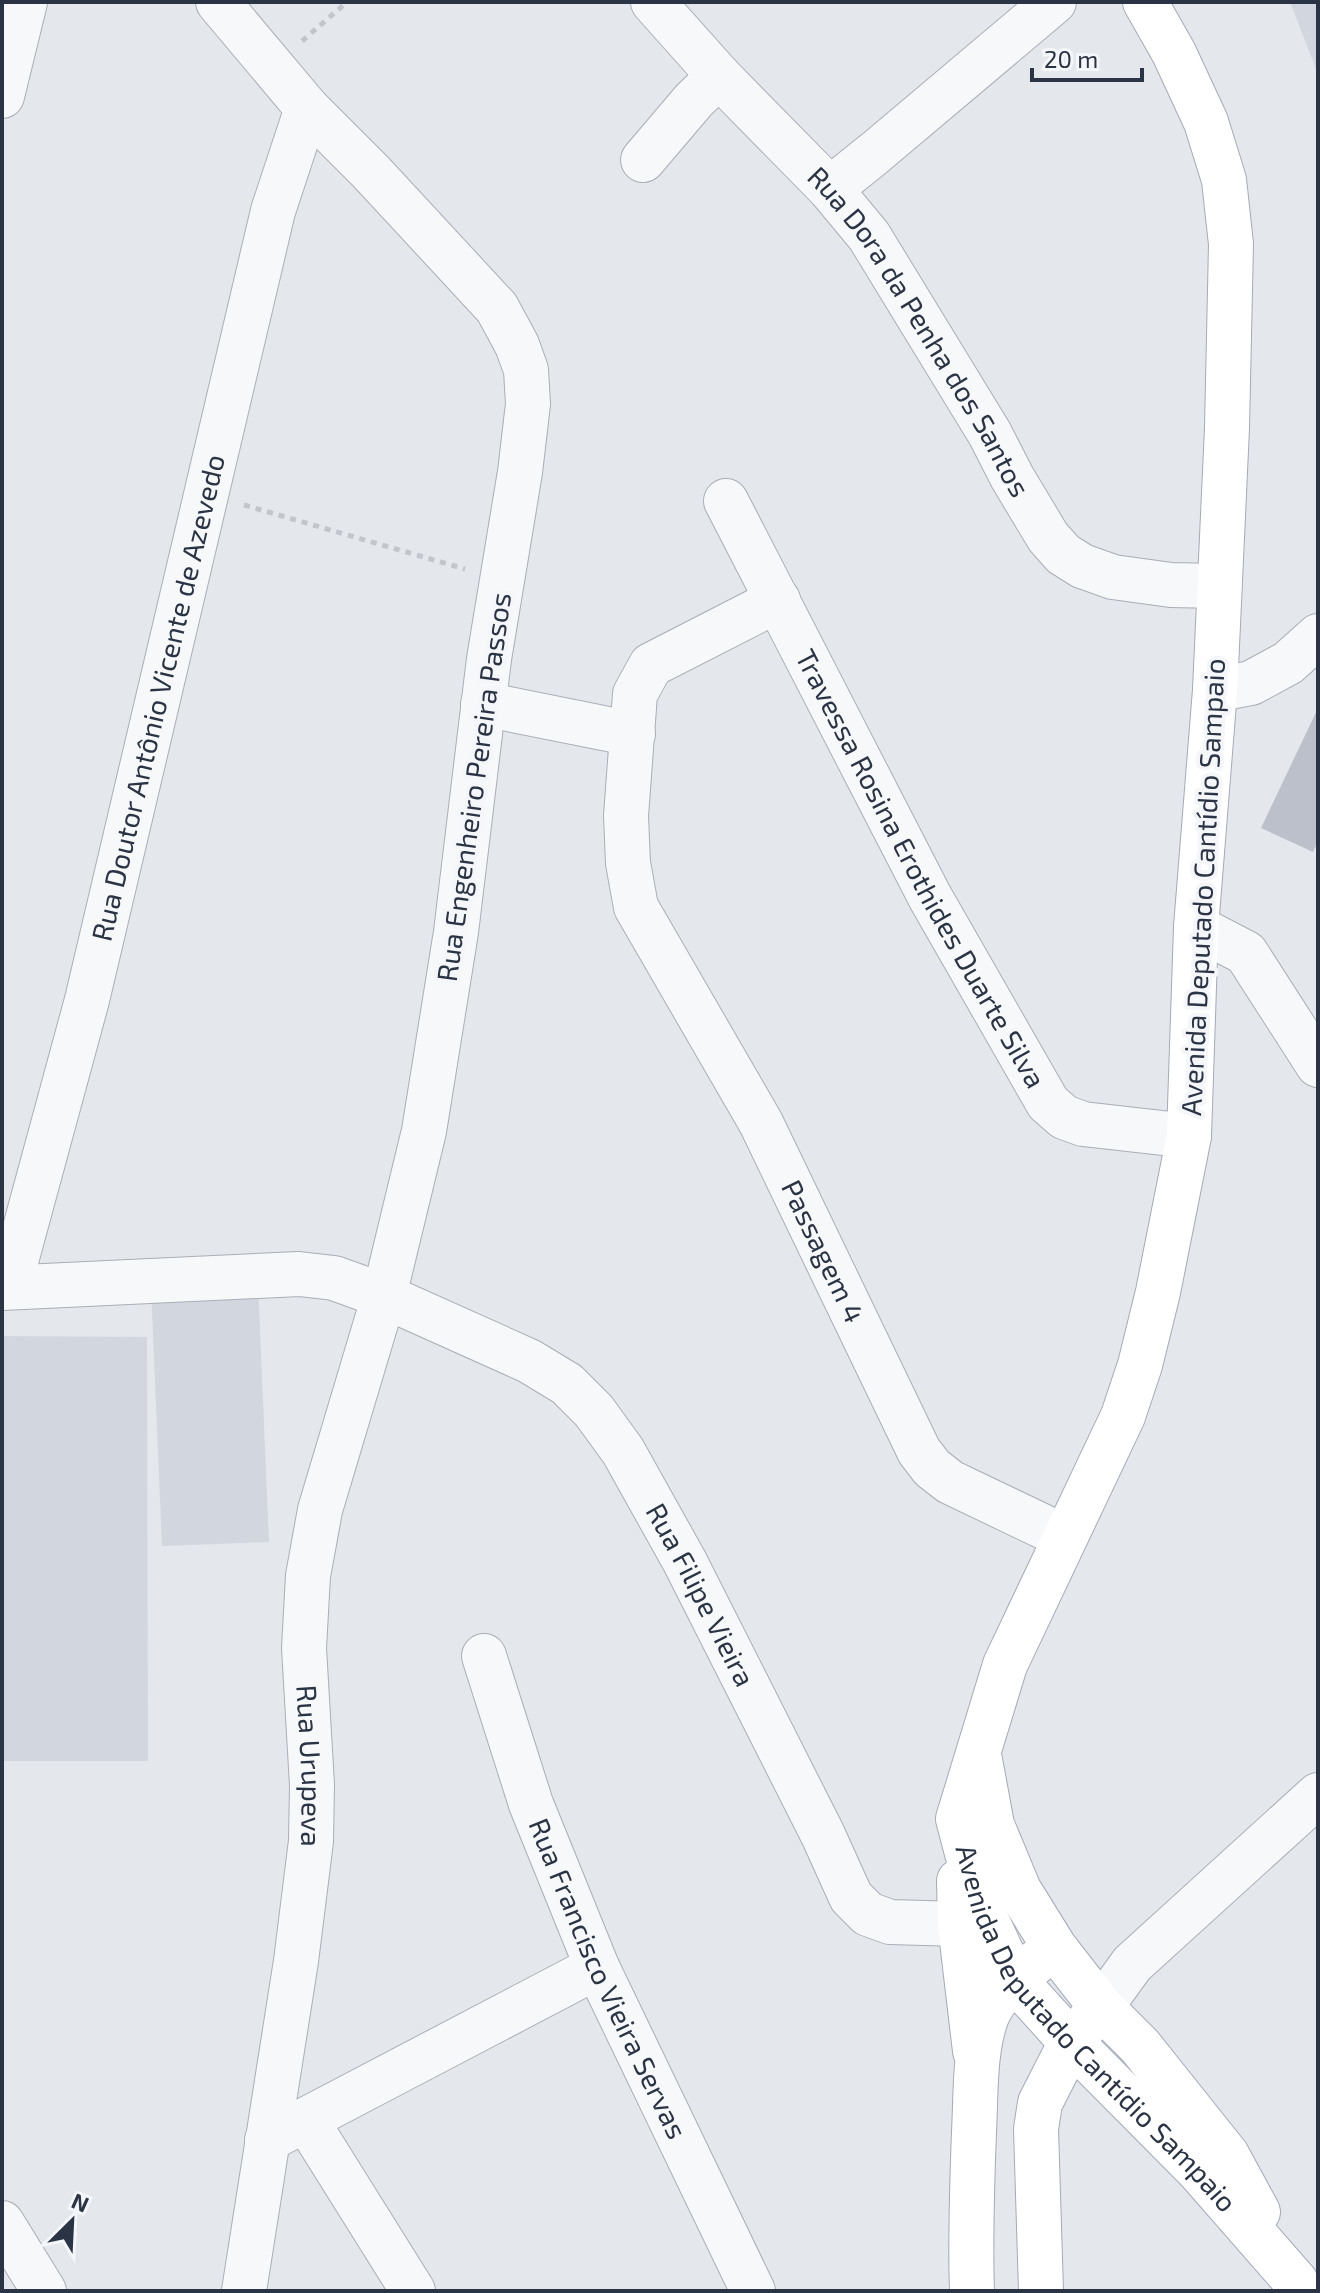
<svg xmlns="http://www.w3.org/2000/svg" width="1320" height="2293" viewBox="0 0 1320 2293" font-family="'Exo 2',sans-serif">
	<rect width="100%" height="100%" fill="#e4e7ec"/>
	<path fill="#d2d6de" d="M 1290,2 L 1318,2 L 1318,74 Z
		M 258,1283 L 269,1542 L 162,1546 L 151,1287 Z
		M 2,1336 L 147,1337 L 148,1761 L 2,1761 Z"/>
	<path fill="#bbc0ca" d="M 1318,708 L 1318,841 L 1313,852 L 1261,828 Z"/>
	<g fill="none" stroke-linecap="round" stroke-linejoin="round">
		<defs>
			<g id="minor">
				<path id="s1" d="M 218,2 L 307,108 L 371,172 L 497,308 L 517,345 L 526,370 L 528,404 L 520,472 L 489,659 L 456,932 L 424,1131 L 384,1296 L 320,1510 L 308,1576 L 304,1648 L 312,1785 L 311,1841 L 296,1961 L 244,2291"/>
				<path id="s2" d="M 653,2 L 719,76 L 830,189 L 869,236 L 990,434 L 1012,477 L 1048,537 L 1063,554 L 1082,566 L 1113,577 L 1171,585 L 1219,586"/>
				<path d="M 2,96 L 25,2"/>
				<path d="M 643,160 L 694,100 L 719,76"/>
				<path d="M 830,189 L 876,152 L 1054,2"/>
				<path id="s3" d="M 726,501 L 930,897 L 1048,1103 L 1064,1117 L 1083,1124 L 1189,1136"/>
				<path id="s4" d="M 778,600 L 651,665 L 635,694 L 626,816 L 628,863 L 636,907 L 761,1123 L 919,1451 L 932,1468 L 950,1482 L 1065,1537"/>
				<path d="M 1215,690 L 1251,683 L 1288,663 L 1318,636"/>
				<path d="M 483,704 L 633,734"/>
				<path d="M 1196,927 L 1246,953 L 1318,1065"/>
				<path id="s5" d="M 9,1287 L 87,1000 L 273,211 L 307,108"/>
				<path id="s6" d="M 2,1288 L 299,1274 L 334,1278 L 384,1296 L 529,1361 L 567,1384 L 594,1411 L 623,1451 L 685,1562 L 823,1835 L 851,1897 L 868,1914 L 890,1922 L 960,1924"/>
				<path id="s7" d="M 484,1656 L 531,1804 L 597,1967 L 753,2291"/>
				<path d="M 1101,2007 L 1132,1964 L 1318,1795"/>
				<path d="M 306,2120 L 413,2291"/>
				<path d="M 267,2140 L 597,1967"/>
				<path d="M 2,2223 L 44,2291"/>
			</g>
			<g id="major">
				<path id="s8" d="M 1145,2 L 1174,53 L 1206,122 L 1224,180 L 1231,244 L 1227,428 L 1215,690 L 1196,927 L 1189,1136 L 1158,1292 L 1140,1365 L 1123,1416 L 1005,1665 L 958,1819 L 982,1910 L 1014,1979 L 1071,2042 L 1199,2171 L 1296,2282"/>
				<path d="M 980,1760 L 992,1825 L 1019,1890 L 1055,1948 L 1101,2007 L 1140,2046 L 1227,2155 L 1258,2212"/>
				<path d="M 959,1881 L 960,1924 L 975,2051"/>
				<path d="M 972,2291 C 970,2238 972,2185 974,2132 C 976,2096 974,2050 987,2016 C 996,1994 1018,1976 1036,1962"/>
				<path d="M 1041,2291 L 1036,2129 L 1040,2103 L 1071,2042 L 1089,2021"/>
			</g>
		</defs>
		<use href="#minor" stroke="#a9aeb7" stroke-width="46"/>
		<use href="#major" stroke="#a3abb8" stroke-width="46"/>
		<path stroke="#c2c5cb" stroke-width="5" stroke-dasharray="6 6" stroke-linecap="butt" d="M 302,41 L 347,2
			M 244,505 L 465,569"/>
		<use href="#minor" stroke="#f7f8fa" stroke-width="44"/>
		<use href="#major" stroke="#fff" stroke-width="44"/>
	</g>
	<g text-anchor="middle" stroke-width="8" stroke-linejoin="round" paint-order="stroke">
		<g font-size="28" fill="#2b3445" stroke="#f4f6f9">
			<text dy="10" stroke="none"><textPath href="#s2" startOffset="426">Rua Dora da Penha dos Santos</textPath></text>
			<text dy="10" stroke="none"><textPath href="#s5" startOffset="608">Rua Doutor Antônio Vicente de Azevedo</textPath></text>
			<text transform="translate(474 787) rotate(-82)" y="10">Rua Engenheiro Pereira Passos</text>
			<text dy="10" stroke="none"><textPath href="#s3" startOffset="416">Travessa Rosina Erothides Duarte Silva</textPath></text>
			<text transform="translate(1203 887) rotate(-87)" y="10">Avenida Deputado Cantídio Sampaio</text>
			<text dy="10" stroke="none"><textPath href="#s4" startOffset="782">Passagem 4</textPath></text>
			<text dy="10" stroke="none"><textPath href="#s6" startOffset="840">Rua Filipe Vieira</textPath></text>
			<text dy="10" stroke="none"><textPath href="#s1" startOffset="1902">Rua Urupeva</textPath></text>
			<text dy="10" stroke="none"><textPath href="#s7" startOffset="346">Rua Francisco Vieira Servas</textPath></text>
			<text dy="10" stroke="none"><textPath href="#s8" startOffset="2134">Avenida Deputado Cantídio Sampaio</textPath></text>
		</g>
	</g>
	<rect width="1320" height="2293" fill="none" stroke="#2b3445" stroke-width="8"/>
	<g transform="translate(72 2221) rotate(24)" stroke="#f4f6f9" stroke-width="6" paint-order="stroke">
	<path d="M0-6L14 30L0 20L-14 30Z" fill="#2b3445"/>
	<text y="-12" font-size="22" font-weight="bold" text-anchor="middle" fill="#2b3445">N</text>
	</g>
	<path d="M1032 68v12h110v-12" fill="none" stroke="#2b3445" stroke-width="4"/>
	<text x="1044" y="68" font-size="24" fill="#2b3445" stroke="#f4f6f9" stroke-width="6" paint-order="stroke">20 m</text>
</svg>
